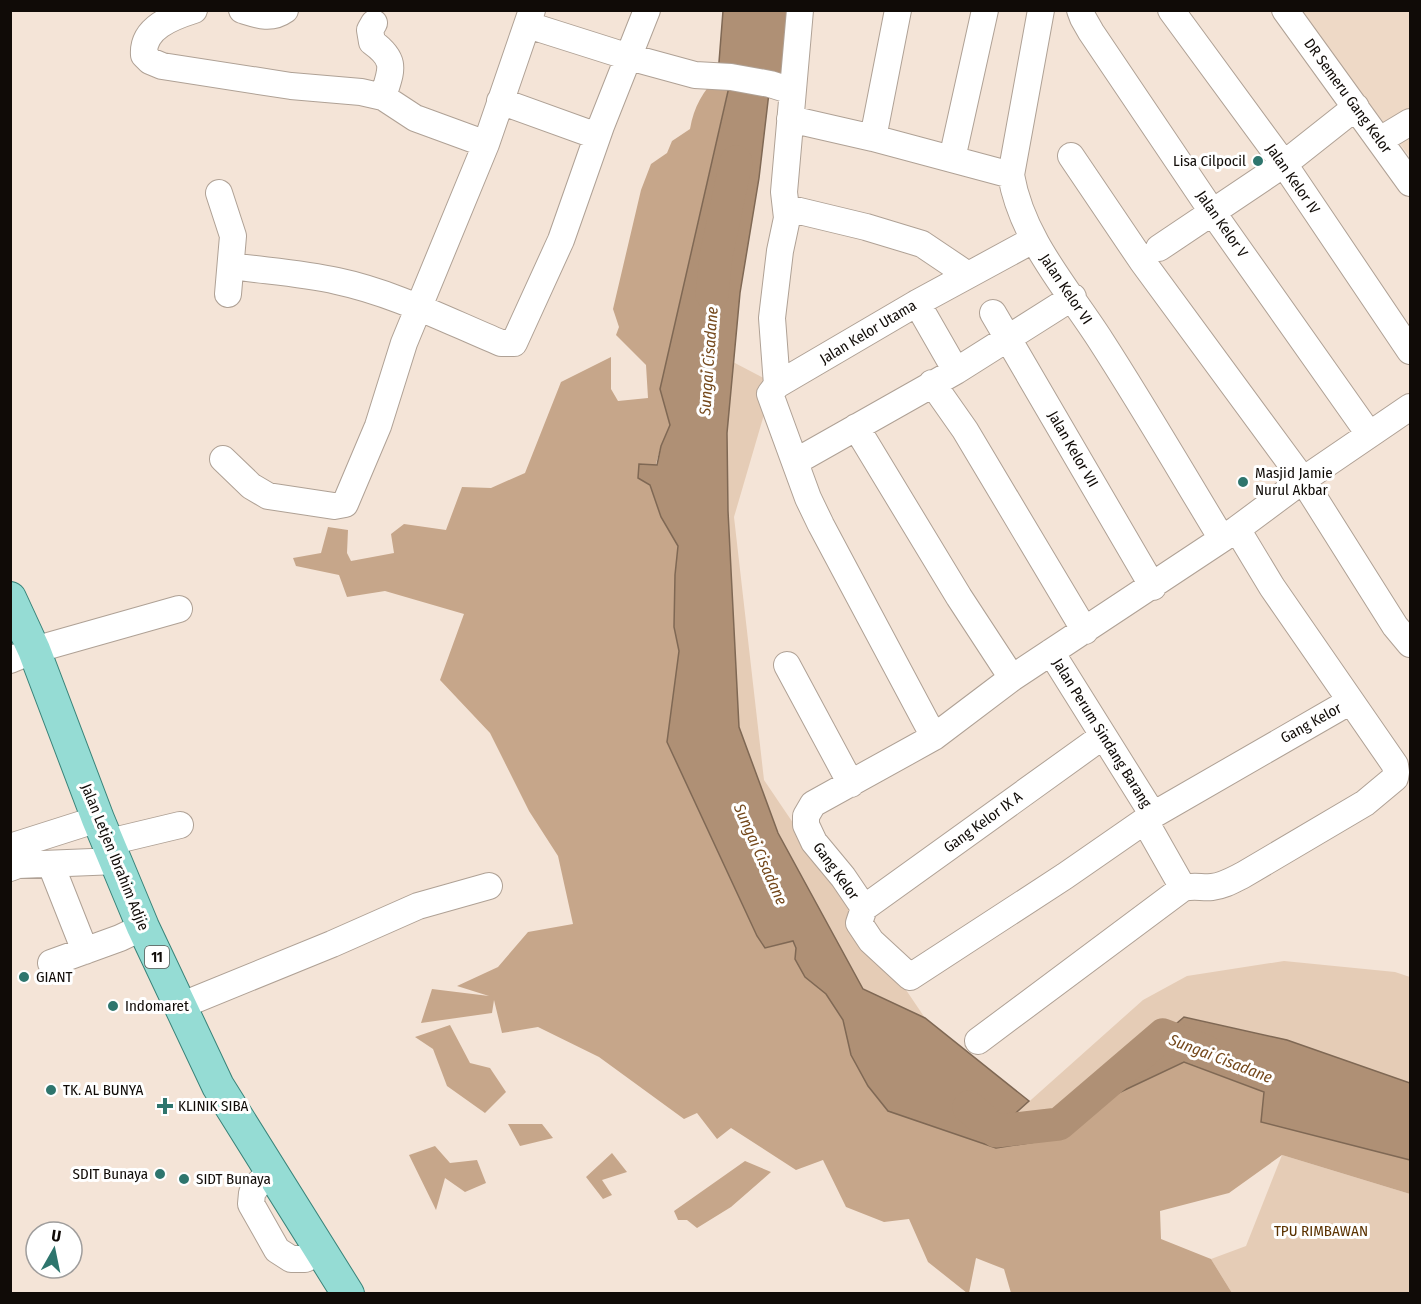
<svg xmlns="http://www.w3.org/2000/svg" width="1421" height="1304" viewBox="0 0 1421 1304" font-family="'Fira Sans Condensed',sans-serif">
	<rect width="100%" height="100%" fill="#f4e4d7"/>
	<path fill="#eed9c6" d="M 1299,11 L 1410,11 L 1410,157 Z"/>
	<path fill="#e5ccb6" d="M 733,362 L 777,385 L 770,394 L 734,517 L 764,780 L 925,1018 L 863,989 L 778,833 L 739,727 L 728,511 L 727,433 Z
		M 1284,961 L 1395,972 L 1410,977 L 1410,1083 L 1287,1040 L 1185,1017 L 1059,1124 L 996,1131 L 1143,1000 L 1187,976 Z
		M 1282,1155 L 1410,1194 L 1410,1293 L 1232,1293 L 1211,1259 L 1246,1246 Z"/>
	<path fill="#c6a68a" d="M 718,75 L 731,77 L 660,389 L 670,425 L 661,446 L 650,485 L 661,517 L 678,546 L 675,575 L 674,627 L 679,651 L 667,742 L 757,936 L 765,948 L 793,941 L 796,948 L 795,959 L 805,977 L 826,994 L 845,1022 L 851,1055 L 870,1089 L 888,1111 L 996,1148 L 1048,1140 L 1112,1096 L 1184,1062 L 1264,1092 L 1373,1150 L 1410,1160 L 1410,1194 L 1282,1155 L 1229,1193 L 1160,1211 L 1161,1239 L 1211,1259 L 1232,1293 L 1011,1293 L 1004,1269 L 976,1258 L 969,1293 L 967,1293 L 928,1262 L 909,1219 L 884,1222 L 846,1207 L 823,1160 L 796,1170 L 731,1128 L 717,1139 L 697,1113 L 684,1119 L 599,1057 L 538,1027 L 502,1033 L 494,1000 L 492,1013 L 421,1023 L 432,989 L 489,996 L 457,986 L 498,967 L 528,932 L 573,924 L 558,856 L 529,811 L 490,733 L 440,680 L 464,614 L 385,591 L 347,597 L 339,575 L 296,566 L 293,558 L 321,553 L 328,527 L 348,530 L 347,553 L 351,561 L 394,553 L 391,534 L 404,524 L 446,530 L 462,487 L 491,488 L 525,473 L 561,382 L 611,357 L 611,389 L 618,401 L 648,398 L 646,365 L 616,335 L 619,327 L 613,309 L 641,190 L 651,164 L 667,153 L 672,141 L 690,129 C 694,106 703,92 718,75 Z
		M 450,1025 L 470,1063 L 490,1068 L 506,1092 L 485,1113 L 447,1086 L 433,1049 L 415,1037 Z
		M 508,1124 L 542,1124 L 553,1138 L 520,1146 Z
		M 435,1146 L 450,1163 L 477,1160 L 486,1183 L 465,1192 L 445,1178 L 436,1210 L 409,1155 Z
		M 612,1153 L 627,1172 L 602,1180 L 612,1195 L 603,1199 L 586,1177 Z
		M 745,1161 L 771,1172 L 731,1207 L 697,1228 L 687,1220 L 678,1220 L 674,1211 Z"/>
	<path fill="#af9075" stroke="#7f6854" stroke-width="1.5" d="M 723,11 L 800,11 L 792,91 L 770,84 L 759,178 L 740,293 L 727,433 L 728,511 L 739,727 L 778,833 L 863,989 L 925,1018 L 1029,1101 L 997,1130 L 1059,1124 L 1184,1017 L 1287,1040 L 1410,1083 L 1410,1160 L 1261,1122 L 1264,1092 L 1184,1062 L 1112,1096 L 1048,1140 L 996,1148 L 888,1111 L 868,1086 L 851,1055 L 843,1020 L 826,994 L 805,977 L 795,959 L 796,948 L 793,941 L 765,948 L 757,936 L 667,742 L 679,651 L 674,627 L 675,575 L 678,546 L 661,517 L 650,485 L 638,478 L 639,464 L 657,465 L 661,446 L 670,425 L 660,389 L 731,78 L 718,75 Z"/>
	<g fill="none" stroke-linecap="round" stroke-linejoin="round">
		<path stroke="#af9075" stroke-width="33" d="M 712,294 L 716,256 L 736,162
			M 969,1107 L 996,1131 L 1059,1124 L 1163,1035 L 1205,1051"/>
		<defs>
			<path id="minor" d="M 194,10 C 172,17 142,28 144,55 L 150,61 L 162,66 L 291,86 L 361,92 L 383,97 L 415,118 L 486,144
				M 242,10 C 258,15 271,20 285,10
				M 1041,10 L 1011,175 C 1022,239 1067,288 1101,341 C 1143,406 1182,473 1222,539
				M 1080,10 L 1083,18 L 1091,32 L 1213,213 L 1369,434
				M 1171,10 L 1284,164 L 1410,351
				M 1285,10 L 1410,183
				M 374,23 L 370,30 L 372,42 C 398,61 391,70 383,97
				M 528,25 L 629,57 L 695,75 L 731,77 L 770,84 L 792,91
				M 500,101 L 597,136
				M 790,119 L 873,138 L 1011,175
				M 873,138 L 898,10
				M 1380,140 L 1410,122
				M 1071,156 L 1142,261 L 1303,480 L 1395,626 L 1410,644
				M 952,159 L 985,10
				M 219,193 L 233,236 L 228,294
				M 787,208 L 866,227 L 922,244 L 968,275
				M 1159,248 L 1284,164 L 1356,107
				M 231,266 C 266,271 302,273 337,281 C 394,293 448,321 501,343 L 514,343 L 561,240 L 601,126 L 647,10
				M 917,303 L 956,371
				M 993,313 L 1153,587
				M 932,383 L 965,430 L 1085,631
				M 777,385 L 772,318 L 780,251 L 787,218 L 784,192 L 800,10
				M 856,427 L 959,597 L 1012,678
				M 223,459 L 251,486 L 268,496 L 334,506 L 345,504 L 378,426 L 404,343 L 486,144 L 532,10
				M 795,462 L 956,371 L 1073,297
				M 1237,529 L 1303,480 L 1410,407
				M 1051,652 L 1153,815
				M 10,660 L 34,650 L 179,609
				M 787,665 L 851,784
				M 934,737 L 821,525 L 808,498 L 770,394 L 777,385 L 917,303 L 1033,240
				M 1145,821 L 1183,888
				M 109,842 L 180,825
				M 10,847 L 98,819
				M 51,865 L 85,951
				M 10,868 L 18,865 L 117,861
				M 864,908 L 1103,736
				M 51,963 L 120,938 L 143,927
				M 180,1006 L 332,944 L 418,906 L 489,886
				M 978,1041 L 1183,888 C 1194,885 1202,888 1212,887 C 1223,886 1233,880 1243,875 L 1365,803 L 1395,778 L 1396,772 L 1395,765 L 1272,587 L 1237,529 L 1012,678 L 934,737 L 813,804 L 806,816 L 806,825 L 814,842 L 843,877 L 864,908 L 859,923 L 871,941 L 910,977 L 1065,876 L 1153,815 L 1349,702
				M 272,1172 L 259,1183 L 252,1193 L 251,1204 L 277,1250 L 291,1259 L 305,1259 L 321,1251"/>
			<path id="major" d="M 10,598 L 34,650 L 98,819 L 143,927 L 218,1086 L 348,1294"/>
		</defs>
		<use href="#minor" stroke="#afa195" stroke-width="28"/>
		<use href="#major" stroke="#398379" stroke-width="34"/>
		<use href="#minor" stroke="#fff" stroke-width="26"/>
		<use href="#major" stroke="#95dcd4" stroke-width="32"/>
	</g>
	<g fill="#2e756d" stroke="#fff" stroke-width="2">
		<circle cx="1258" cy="161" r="6"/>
		<circle cx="1243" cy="482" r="6"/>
		<circle cx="24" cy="977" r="6"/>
		<circle cx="113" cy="1006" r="6"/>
		<circle cx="51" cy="1090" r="6"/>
		<path d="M162 1097h6v6h6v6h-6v6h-6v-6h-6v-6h6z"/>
		<circle cx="160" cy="1174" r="6"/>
		<circle cx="184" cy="1179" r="6"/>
	</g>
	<g text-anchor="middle" stroke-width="6" stroke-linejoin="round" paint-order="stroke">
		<rect fill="#fff" stroke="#585451" stroke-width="1.5" x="145" y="946" width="24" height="22" rx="4.5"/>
		<g font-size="14" font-weight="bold" fill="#100b07">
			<text x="157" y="962">11</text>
		</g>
		<g font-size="15" fill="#100b07" stroke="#fff">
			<text transform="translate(1348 96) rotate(54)" y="5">DR Semeru Gang Kelor</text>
			<text transform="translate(1293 179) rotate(55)" y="5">Jalan Kelor IV</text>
			<text transform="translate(1222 224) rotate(55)" y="5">Jalan Kelor V</text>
			<text transform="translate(1066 289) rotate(56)" y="5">Jalan Kelor VI</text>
			<text transform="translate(868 332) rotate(-31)" y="5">Jalan Kelor Utama</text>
			<text transform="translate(1073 449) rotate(60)" y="5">Jalan Kelor VII</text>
			<text transform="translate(1311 723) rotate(-29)" y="5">Gang Kelor</text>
			<text transform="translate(1102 733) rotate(58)" y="5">Jalan Perum Sindang Barang</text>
			<text transform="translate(983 822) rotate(-36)" y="5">Gang Kelor IX A</text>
			<text transform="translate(115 857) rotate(68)" y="5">Jalan Letjen Ibrahim Adjie</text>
			<text transform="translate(836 871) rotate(54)" y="5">Gang Kelor</text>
		</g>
		<g font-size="15" fill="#100b07" stroke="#fff" text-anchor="start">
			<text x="1246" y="166" text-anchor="end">Lisa Cilpocil</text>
			<text x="1255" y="478">Masjid Jamie<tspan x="1255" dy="17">Nurul Akbar</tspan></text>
			<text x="36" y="982">GIANT</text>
			<text x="125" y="1011">Indomaret</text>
			<text x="63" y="1095">TK. AL BUNYA</text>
			<text x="178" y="1111">KLINIK SIBA</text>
			<text x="148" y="1179" text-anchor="end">SDIT Bunaya</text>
			<text x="196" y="1184">SIDT Bunaya</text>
		</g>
		<g font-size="15" fill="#5b3200" stroke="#fff">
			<text x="1321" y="1236">TPU RIMBAWAN</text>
		</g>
		<g font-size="16" font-style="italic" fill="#74481b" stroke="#fff">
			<text transform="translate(708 361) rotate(-86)" y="6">Sungai Cisadane</text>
			<text transform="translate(761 854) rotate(66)" y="6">Sungai Cisadane</text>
			<text transform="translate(1221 1058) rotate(21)" y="6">Sungai Cisadane</text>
		</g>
	</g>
	<rect width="1421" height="1304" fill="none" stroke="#100b07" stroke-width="24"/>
	<g transform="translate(54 1250) rotate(9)"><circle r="28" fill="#ffffff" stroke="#9f9d9c" stroke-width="1.5"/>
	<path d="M0-4.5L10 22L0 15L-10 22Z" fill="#2e756d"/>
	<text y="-9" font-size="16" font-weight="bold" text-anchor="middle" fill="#100b07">U</text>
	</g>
</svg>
